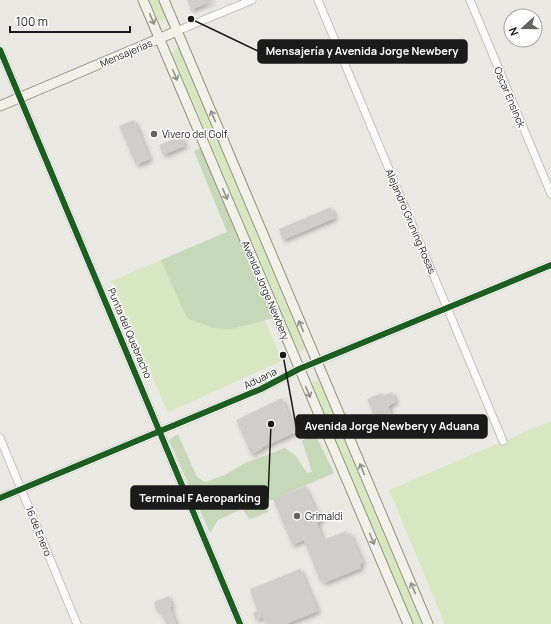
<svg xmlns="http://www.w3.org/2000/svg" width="551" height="624" viewBox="0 0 551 624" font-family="Manrope,sans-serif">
	<defs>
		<filter id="shadow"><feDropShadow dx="2.5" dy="2.5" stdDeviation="2" flood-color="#0004"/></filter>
	</defs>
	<rect width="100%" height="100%" fill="#eae8e3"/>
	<path fill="#d6e7c1" d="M 149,0 L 159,0 L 165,16 L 165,19 L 161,21 L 158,20 Z
		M 178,48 L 180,50 L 305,348 L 301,352 L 298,350 L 295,344 L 172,53 L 174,50 Z
		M 227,232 L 282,361 L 171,411 L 167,411 L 112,281 Z
		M 318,380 L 320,382 L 422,624 L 413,624 L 312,384 L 313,382 Z
		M 551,421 L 551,624 L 445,624 L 389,490 Z"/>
	<path fill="#c5d9b8" d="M 202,147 L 274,318 L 231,329 L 213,328 L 187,318 L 161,260 L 227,232 L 194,151 Z
		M 314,432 L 334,473 L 269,501 L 268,512 L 250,519 L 242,509 L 218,520 L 210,533 L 169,440 L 178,434 L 197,477 L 205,482 L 225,475 L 245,463 L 285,448 L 296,456 L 307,473 L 312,472 L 302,441 Z"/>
	<path fill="#d0ceca" filter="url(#shadow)" d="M 187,0 L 214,0 L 191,10 Z
		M 134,120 L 150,159 L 136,165 L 119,126 Z
		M 181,136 L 185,146 L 163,155 L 159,145 Z
		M 331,207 L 335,218 L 283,240 L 279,229 Z
		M 392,392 L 396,402 L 388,406 L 394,421 L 379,427 L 367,399 L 382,393 L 383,396 Z
		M 282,398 L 296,432 L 261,448 L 262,449 L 251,454 L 236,420 Z
		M 305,486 L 317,513 L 324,518 L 317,523 L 323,540 L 346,531 L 347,534 L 350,533 L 363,563 L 360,564 L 361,568 L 324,583 L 322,580 L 320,581 L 304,540 L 292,545 L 273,499 Z
		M 300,569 L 318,611 L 286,624 L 266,624 L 263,617 L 256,620 L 253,613 L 257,611 L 250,589 Z
		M 169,596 L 172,606 L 170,607 L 176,624 L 166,624 L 160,610 L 157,612 L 154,602 Z"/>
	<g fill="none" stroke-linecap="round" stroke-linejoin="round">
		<defs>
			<path id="street" d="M 318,0 L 503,441
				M 470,0 L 551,194
				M 177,31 L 252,0
				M 0,50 L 240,624
				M 0,438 L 77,624
				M 0,498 L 261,389 L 299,369 L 551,265"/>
			<path id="secondary" d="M 143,0 L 408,624
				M 164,0 L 428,624
				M 0,106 L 177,31"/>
		</defs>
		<use href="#street" stroke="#c2c2bf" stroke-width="9"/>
		<use href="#secondary" stroke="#91927c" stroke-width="11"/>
		<use href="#street" stroke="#fcfcfb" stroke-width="7"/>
		<use href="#secondary" stroke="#f2f1e9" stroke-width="9"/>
		<defs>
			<path id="cycleway" d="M 0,50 L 240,624
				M 0,498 L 261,389 L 299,369 L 551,265"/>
		</defs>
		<use href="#cycleway" stroke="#fff" stroke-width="8"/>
		<use href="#cycleway" stroke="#1b5e20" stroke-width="6"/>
	</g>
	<defs><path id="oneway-shaft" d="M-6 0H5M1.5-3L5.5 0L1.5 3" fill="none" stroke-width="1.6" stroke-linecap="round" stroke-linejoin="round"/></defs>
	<g stroke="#91918c">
		<use href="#oneway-shaft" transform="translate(152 19) rotate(67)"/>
		<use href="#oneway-shaft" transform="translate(175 75) rotate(67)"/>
		<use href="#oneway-shaft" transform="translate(213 116) rotate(-113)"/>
		<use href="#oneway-shaft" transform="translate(225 194) rotate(67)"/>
		<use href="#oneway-shaft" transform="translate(301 326) rotate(-113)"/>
		<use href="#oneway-shaft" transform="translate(308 392) rotate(67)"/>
		<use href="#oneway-shaft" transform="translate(362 469) rotate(-113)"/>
		<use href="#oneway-shaft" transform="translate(372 539) rotate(67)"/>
		<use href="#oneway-shaft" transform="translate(413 588) rotate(-113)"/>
	</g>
	<g fill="#636361" stroke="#fff" stroke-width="1.5">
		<circle cx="154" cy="134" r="4"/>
		<circle cx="297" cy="516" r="4"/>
	</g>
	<g text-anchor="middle" stroke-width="3" stroke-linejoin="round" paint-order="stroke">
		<g font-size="10" fill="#1b1b1b" stroke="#fff">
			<text transform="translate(126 53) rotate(-23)" y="4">Mensajerías</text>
			<text transform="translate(510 97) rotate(67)" y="4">Oscar Ensinck</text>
			<text transform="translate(411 221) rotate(67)" y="4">Alejandro Gruning Rosas</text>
			<text transform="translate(266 290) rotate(67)" y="4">Avenida Jorge Newbery</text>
			<text transform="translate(130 333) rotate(67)" y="4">Punta del Quebracho</text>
			<text transform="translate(260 378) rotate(-26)" y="4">Aduana</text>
			<text transform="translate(39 531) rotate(68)" y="4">16 de Enero</text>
		</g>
		<g font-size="10" fill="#1b1b1b" stroke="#fff" text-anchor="start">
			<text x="162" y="138">Vivero del Golf</text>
			<text x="305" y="520">Grimaldi</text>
		</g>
	</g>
	<path fill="none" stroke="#1b1b1b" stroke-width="1.5" d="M191 19L258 51M283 355L296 426M271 424L268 498"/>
	<g fill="#1b1b1b" stroke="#fff" stroke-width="1.5">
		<circle cx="191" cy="19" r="4"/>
		<circle cx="283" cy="355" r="4"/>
		<circle cx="271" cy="424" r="4"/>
	</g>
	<g fill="#1b1b1b" stroke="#1b1b1b" stroke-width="1.5">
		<rect x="258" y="40" width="209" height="23" rx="4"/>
		<rect x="296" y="415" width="191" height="23" rx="4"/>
		<rect x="131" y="486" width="137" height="23" rx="4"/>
	</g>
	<g font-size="11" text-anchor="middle" font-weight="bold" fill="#fff">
		<text x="362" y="55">Mensajería y Avenida Jorge Newbery</text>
		<text x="392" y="430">Avenida Jorge Newbery y Aduana</text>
		<text x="200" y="502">Terminal F Aeroparking</text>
	</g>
	<g transform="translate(523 28) rotate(249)"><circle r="19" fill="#ffffff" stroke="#a4a4a4"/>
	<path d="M0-3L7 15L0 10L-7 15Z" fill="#636361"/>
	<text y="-6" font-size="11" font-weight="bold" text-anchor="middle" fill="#1b1b1b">N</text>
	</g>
	<path d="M10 26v6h120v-6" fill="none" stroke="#1b1b1b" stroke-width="2"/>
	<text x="16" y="26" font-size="12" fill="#1b1b1b" stroke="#ffffff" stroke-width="3" paint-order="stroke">100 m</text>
</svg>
